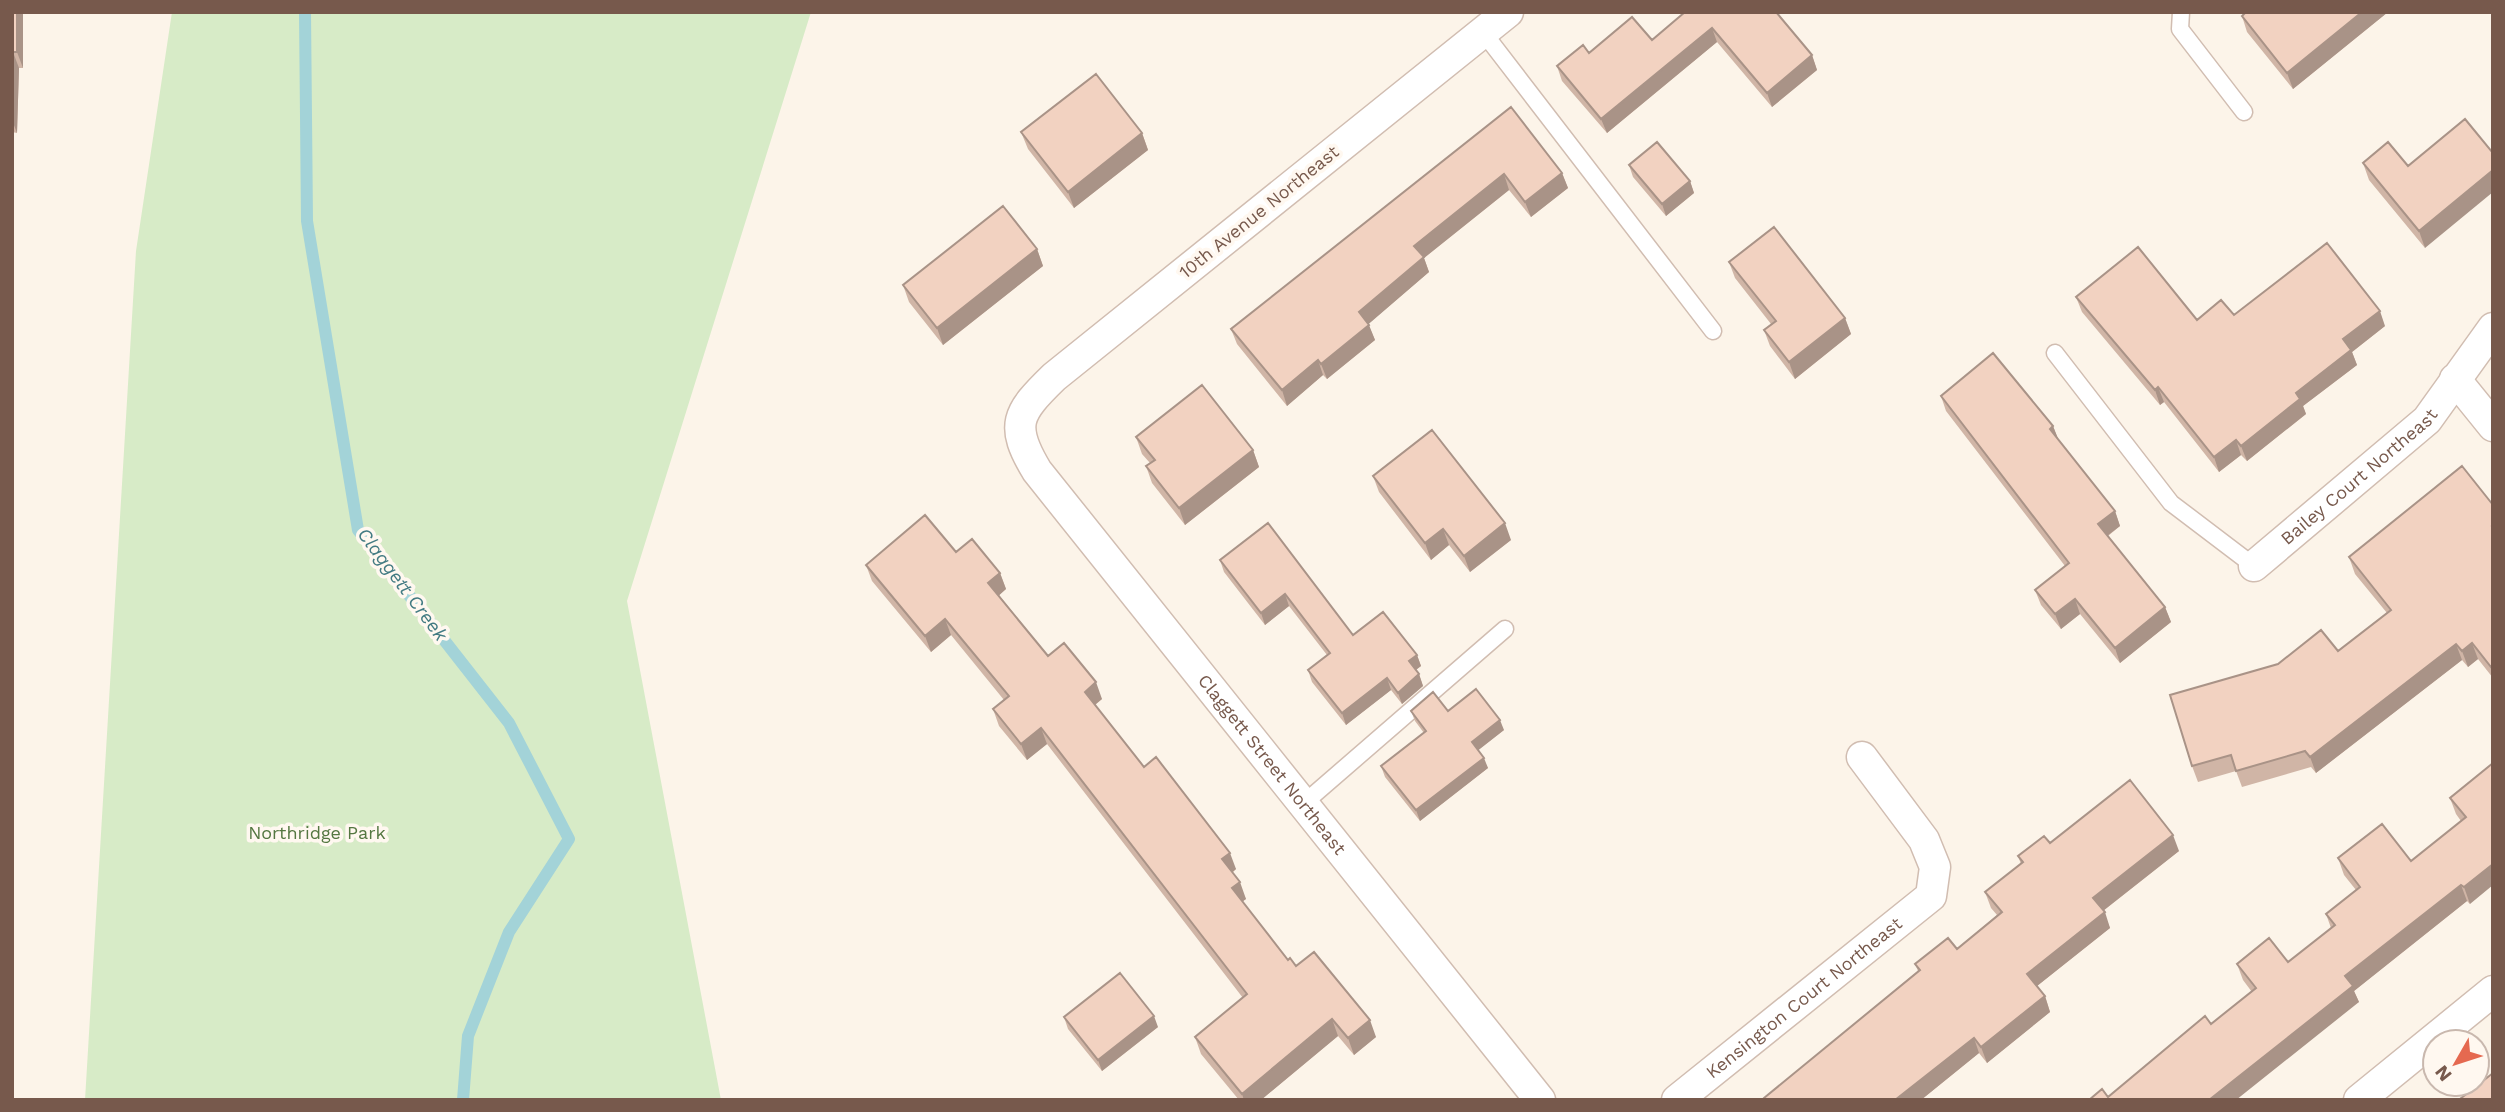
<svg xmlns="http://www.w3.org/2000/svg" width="2505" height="1112" viewBox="0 0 2505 1112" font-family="'Work Sans',sans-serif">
	<rect width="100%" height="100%" fill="#fcf4e9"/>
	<path fill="#d7ebc7" d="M 172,12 L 811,12 L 627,601 L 721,1100 L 85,1100 L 136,251 Z"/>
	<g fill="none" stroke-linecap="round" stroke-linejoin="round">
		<path stroke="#a3d3d8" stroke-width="12" d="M 305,12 L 307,221 L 358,530 L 509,723 L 569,839 L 509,932 L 468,1036 L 463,1100"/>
		<defs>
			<path id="lane" d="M 2181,12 L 2180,29 L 2244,112
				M 1483,32 L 1713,331
				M 2055,353 L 2171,503 L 2254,566
				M 1303,804 L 1505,629"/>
			<g id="street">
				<path id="s1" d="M 1508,12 L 1054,377 C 1017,413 1009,425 1037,471 L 1540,1100"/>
				<path d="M 2455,379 L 2493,426"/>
				<path id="s2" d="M 2254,566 L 2427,420 L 2493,328"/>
				<path id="s3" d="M 1677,1100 L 1931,896 L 1935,867 L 1924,840 L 1862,757"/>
				<path d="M 2359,1100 L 2493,991"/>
			</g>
		</defs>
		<use href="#lane" stroke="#d1bdb1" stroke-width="19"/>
		<use href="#street" stroke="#d1bdb1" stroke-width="33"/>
		<use href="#lane" stroke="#fff" stroke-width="16"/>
		<use href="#street" stroke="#fff" stroke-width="30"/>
	</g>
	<path fill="#d0b5a6" d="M 12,12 L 23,12 L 23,68 L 19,68 L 17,133 L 12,132 Z
		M 1685,12 L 1812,55 L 1817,70 L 1772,107 L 1717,42 L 1607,133 L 1562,81 L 1557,66 L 1589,53 L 1652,40 Z
		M 2246,12 L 2388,12 L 2293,89 L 2247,32 L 2242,16 Z
		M 1511,107 L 1562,173 L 1568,188 L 1531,217 L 1509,190 L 1424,258 L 1429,272 L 1368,324 L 1375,340 L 1327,379 L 1323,375 L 1287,406 L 1237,344 L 1231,329 Z
		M 1021,132 L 1142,133 L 1148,150 L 1074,208 L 1028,149 Z
		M 2363,163 L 2408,166 L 2425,248 L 2369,180 Z
		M 1629,165 L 1690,181 L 1694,193 L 1666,216 L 1633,177 Z
		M 1037,249 L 1043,266 L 943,345 L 909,302 L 903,285 Z
		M 1729,262 L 1845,318 L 1851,334 L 1795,379 L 1770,346 L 1764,330 L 1771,324 L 1735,278 Z
		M 2076,297 L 2197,320 L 2234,315 L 2385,326 L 2352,352 L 2357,365 L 2303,406 L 2306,414 L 2247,461 L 2241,455 L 2219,472 L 2164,402 L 2160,405 L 2082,312 Z
		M 1941,396 L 2053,426 L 2058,439 L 2115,511 L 2120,526 L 2108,536 L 2165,607 L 2171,622 L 2120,663 L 2080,614 L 2061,629 L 2041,605 L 2035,590 L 2065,566 L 1946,411 Z
		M 1136,437 L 1253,450 L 1259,467 L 1185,525 L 1152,483 L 1146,466 L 1150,463 L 1142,454 Z
		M 1373,476 L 1511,540 L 1470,572 L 1449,545 L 1431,560 L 1379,492 Z
		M 2493,505 L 2493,678 L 2478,659 L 2468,667 L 2462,660 L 2316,773 L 2311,767 L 2242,787 L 2236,771 L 2198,782 L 2192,766 L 2387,613 L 2355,574 L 2349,557 Z
		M 1268,523 L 1353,635 L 1417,655 L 1421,666 L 1416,670 L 1419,674 L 1423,686 L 1402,704 L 1391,690 L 1346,725 L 1312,682 L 1308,670 L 1327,655 L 1289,606 L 1265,625 L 1224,572 L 1220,560 Z
		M 956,552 L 1000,573 L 1006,589 L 999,595 L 1048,656 L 1102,699 L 1095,705 L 1144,767 L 1236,869 L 1232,873 L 1246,899 L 1242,901 L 1288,960 L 1296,966 L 1376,1037 L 1354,1055 L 1338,1036 L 1261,1100 L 1239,1100 L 1201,1054 L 1195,1037 L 1243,998 L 1047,744 L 1027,760 L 999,726 L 993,709 L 1004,700 L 951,635 L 931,652 L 872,581 L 866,565 Z
		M 1411,711 L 1448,711 L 1504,730 L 1478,750 L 1488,768 L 1420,821 L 1385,777 L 1381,766 L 1424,733 L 1415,721 Z
		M 2493,763 L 2470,904 L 2467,901 L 2354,991 L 2359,1002 L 2108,1097 L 2211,1024 L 2252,992 L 2243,980 L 2237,964 L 2288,962 L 2331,928 L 2326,914 L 2356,890 L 2344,875 L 2338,858 L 2411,861 L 2461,821 L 2456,814 L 2450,798 Z
		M 2050,843 L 2179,851 L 2103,911 L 2110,928 L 2037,986 L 2045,996 L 2050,1012 L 1987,1063 L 1979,1053 L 1921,1100 L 1764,1100 L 1764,1098 L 1918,971 L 1915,964 L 1957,949 L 1997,915 L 1991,908 L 1985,892 L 2021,864 L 2018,856 Z
		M 1064,1017 L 1158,1027 L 1102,1071 L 1068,1029 Z"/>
	<path fill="#a99387" d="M 17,12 L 23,12 L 23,68 L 17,52 Z
		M 2362,12 L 2388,12 L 2293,89 L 2287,73 Z
		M 1712,28 L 1717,42 L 1607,133 L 1601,119 Z
		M 13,52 L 19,68 L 17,133 L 12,120 Z
		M 1812,55 L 1817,70 L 1772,107 L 1767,93 Z
		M 1142,133 L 1148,150 L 1074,208 L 1068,192 Z
		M 2493,170 L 2493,192 L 2425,248 L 2419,231 Z
		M 1562,173 L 1568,188 L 1531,217 L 1525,202 Z
		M 1504,174 L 1509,190 L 1424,258 L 1429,272 L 1364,328 L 1359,312 L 1414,246 Z
		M 1690,181 L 1694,193 L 1666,216 L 1662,204 Z
		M 1037,249 L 1043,266 L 943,345 L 937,328 Z
		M 2380,311 L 2385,326 L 2352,352 L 2357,365 L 2303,406 L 2306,414 L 2247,461 L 2241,446 L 2296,393 L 2343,339 Z
		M 1845,318 L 1851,334 L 1795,379 L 1789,362 Z
		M 1369,325 L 1375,340 L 1327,379 L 1321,364 Z
		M 1318,360 L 1323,375 L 1287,406 L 1282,390 Z
		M 2158,387 L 2164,402 L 2160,405 L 2155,390 Z
		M 2053,426 L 2059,441 L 2050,429 Z
		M 2236,440 L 2241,455 L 2219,472 L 2214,457 Z
		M 1253,450 L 1259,467 L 1185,525 L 1179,508 Z
		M 2115,511 L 2120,526 L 2103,539 L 2098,524 Z
		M 1505,523 L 1511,540 L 1470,572 L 1464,556 Z
		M 1443,529 L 1449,545 L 1431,560 L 1425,543 Z
		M 1000,573 L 1006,589 L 995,599 L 988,583 Z
		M 1285,594 L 1289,606 L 1265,625 L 1261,613 Z
		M 2075,599 L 2080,614 L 2061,629 L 2055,614 Z
		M 2165,607 L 2171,622 L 2120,663 L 2115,648 Z
		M 945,619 L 951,635 L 931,652 L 925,636 Z
		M 2472,643 L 2478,659 L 2468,667 L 2462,651 Z
		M 2456,644 L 2462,660 L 2316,773 L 2310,757 Z
		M 1417,655 L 1421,666 L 1413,672 L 1409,661 Z
		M 1419,674 L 1423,686 L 1402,704 L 1398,693 Z
		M 1387,678 L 1391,690 L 1346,725 L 1342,713 Z
		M 1096,682 L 1102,699 L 1091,708 L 1085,692 Z
		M 1500,720 L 1504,730 L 1476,752 L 1472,742 Z
		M 1041,728 L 1047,744 L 1027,760 L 1021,744 Z
		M 1484,758 L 1488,768 L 1420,821 L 1416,810 Z
		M 2173,835 L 2179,851 L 2099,914 L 2093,898 Z
		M 1230,853 L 1236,869 L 1228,876 L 1222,859 Z
		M 2493,864 L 2493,885 L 2470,904 L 2464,887 Z
		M 1240,882 L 1246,899 L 1238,905 L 1232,888 Z
		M 2461,885 L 2467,901 L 2354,991 L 2359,1002 L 2236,1100 L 2209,1100 L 2345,976 Z
		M 2105,912 L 2110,928 L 2032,990 L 2027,974 Z
		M 2045,996 L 2050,1012 L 1987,1063 L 1981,1047 Z
		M 1154,1016 L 1158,1027 L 1102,1071 L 1098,1060 Z
		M 1332,1019 L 1338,1036 L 1261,1100 L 1244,1100 L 1242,1094 Z
		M 1370,1020 L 1376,1037 L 1354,1055 L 1348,1038 Z
		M 1974,1038 L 1979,1053 L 1921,1100 L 1895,1100 Z"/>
	<path fill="#f2d2c1" stroke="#a99387" stroke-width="2" d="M 12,12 L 17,12 L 17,52 L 13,52 L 12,69 Z
		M 1685,12 L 1776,12 L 1812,55 L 1767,93 L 1712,28 L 1601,119 L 1557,66 L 1583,45 L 1589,53 L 1632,17 L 1652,40 Z
		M 2246,12 L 2362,12 L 2287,73 L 2242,16 Z
		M 1096,74 L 1142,133 L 1068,192 L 1021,132 Z
		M 1511,107 L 1562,173 L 1525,202 L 1504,174 L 1414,246 L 1424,257 L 1359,312 L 1369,325 L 1321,364 L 1318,360 L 1282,390 L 1231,329 Z
		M 2465,119 L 2493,153 L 2493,170 L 2419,231 L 2363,163 L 2388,142 L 2408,166 Z
		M 1657,142 L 1690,181 L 1662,204 L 1629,165 Z
		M 1003,206 L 1037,249 L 937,328 L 903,285 Z
		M 1774,227 L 1845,318 L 1789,362 L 1764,330 L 1776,321 L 1729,262 Z
		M 2327,243 L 2380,311 L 2343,339 L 2351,350 L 2296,393 L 2300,399 L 2241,446 L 2236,440 L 2214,457 L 2158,387 L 2155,390 L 2076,297 L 2138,247 L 2197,320 L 2221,300 L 2234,315 Z
		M 1993,353 L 2053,426 L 2050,429 L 2115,511 L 2098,524 L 2165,607 L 2115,648 L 2075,599 L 2055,614 L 2035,590 L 2069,563 L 1941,396 Z
		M 1202,385 L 1253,450 L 1179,508 L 1146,466 L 1155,460 L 1136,437 Z
		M 1432,430 L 1505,523 L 1464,556 L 1443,529 L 1425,543 L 1373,476 Z
		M 2462,466 L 2493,505 L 2493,525 L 2492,526 L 2493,527 L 2493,665 L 2491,667 L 2472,643 L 2462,651 L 2456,644 L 2310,757 L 2305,751 L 2236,771 L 2231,755 L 2192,766 L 2170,695 L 2278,664 L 2321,630 L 2338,651 L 2391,610 L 2349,557 Z
		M 925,515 L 956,552 L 972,539 L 1000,573 L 988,583 L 1048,656 L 1064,643 L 1096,682 L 1085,692 L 1144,767 L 1156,757 L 1230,853 L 1222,859 L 1240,882 L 1232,888 L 1288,960 L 1290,958 L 1296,966 L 1314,952 L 1370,1020 L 1348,1038 L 1332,1019 L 1242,1094 L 1195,1037 L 1247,994 L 1041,728 L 1021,744 L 993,709 L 1009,696 L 945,619 L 925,636 L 866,565 Z
		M 1268,523 L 1353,635 L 1383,612 L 1417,655 L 1409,661 L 1419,674 L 1398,693 L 1387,678 L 1342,713 L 1308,670 L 1330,653 L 1285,594 L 1261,613 L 1220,560 Z
		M 1476,689 L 1500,720 L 1472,742 L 1484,758 L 1416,810 L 1381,766 L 1426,731 L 1411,711 L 1433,692 L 1448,711 Z
		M 2493,763 L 2493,864 L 2464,887 L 2461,885 L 2345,976 L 2353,986 L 2209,1100 L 2089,1100 L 2102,1089 L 2108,1097 L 2205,1016 L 2211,1024 L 2256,988 L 2237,964 L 2269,938 L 2288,962 L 2335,925 L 2326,914 L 2360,887 L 2338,858 L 2382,824 L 2411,861 L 2466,817 L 2450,798 Z
		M 2130,780 L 2173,835 L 2093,898 L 2105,912 L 2027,974 L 2045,996 L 1981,1047 L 1974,1038 L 1895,1100 L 1765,1100 L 1764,1098 L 1920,970 L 1915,964 L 1948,938 L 1957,949 L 2002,912 L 1985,892 L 2023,862 L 2018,856 L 2044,836 L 2050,843 Z
		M 1120,973 L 1154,1016 L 1098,1060 L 1064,1017 Z
		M 2493,1073 L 2493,1100 L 2460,1100 L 2460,1099 Z"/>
	<g text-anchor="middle" stroke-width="7" stroke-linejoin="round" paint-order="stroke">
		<g font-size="18" fill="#77594c" stroke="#fff8f0">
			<text transform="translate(1259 212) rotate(-39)" y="6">10th Avenue Northeast</text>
			<text dy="6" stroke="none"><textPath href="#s2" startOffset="138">Bailey Court Northeast</textPath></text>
			<text dy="6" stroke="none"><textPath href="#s1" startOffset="1068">Claggett Street Northeast</textPath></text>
			<text dy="6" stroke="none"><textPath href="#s3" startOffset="163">Kensington Court Northeast</textPath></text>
		</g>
		<g font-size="18" fill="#547741" stroke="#fff8f0">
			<text x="317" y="839">Northridge Park</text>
		</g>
		<g font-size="19" font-style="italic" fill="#437b83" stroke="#fff8f0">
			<text transform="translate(403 584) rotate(53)" y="7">Claggett Creek</text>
		</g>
	</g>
	<rect width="2505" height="1112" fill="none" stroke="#77594c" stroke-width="28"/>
	<g transform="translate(2456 1063) rotate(231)"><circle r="33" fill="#fff8f0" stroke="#c9b8ae" stroke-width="2"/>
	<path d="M0-5L12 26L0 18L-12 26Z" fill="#e56950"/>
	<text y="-10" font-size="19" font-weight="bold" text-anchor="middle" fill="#77594c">N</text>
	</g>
</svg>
